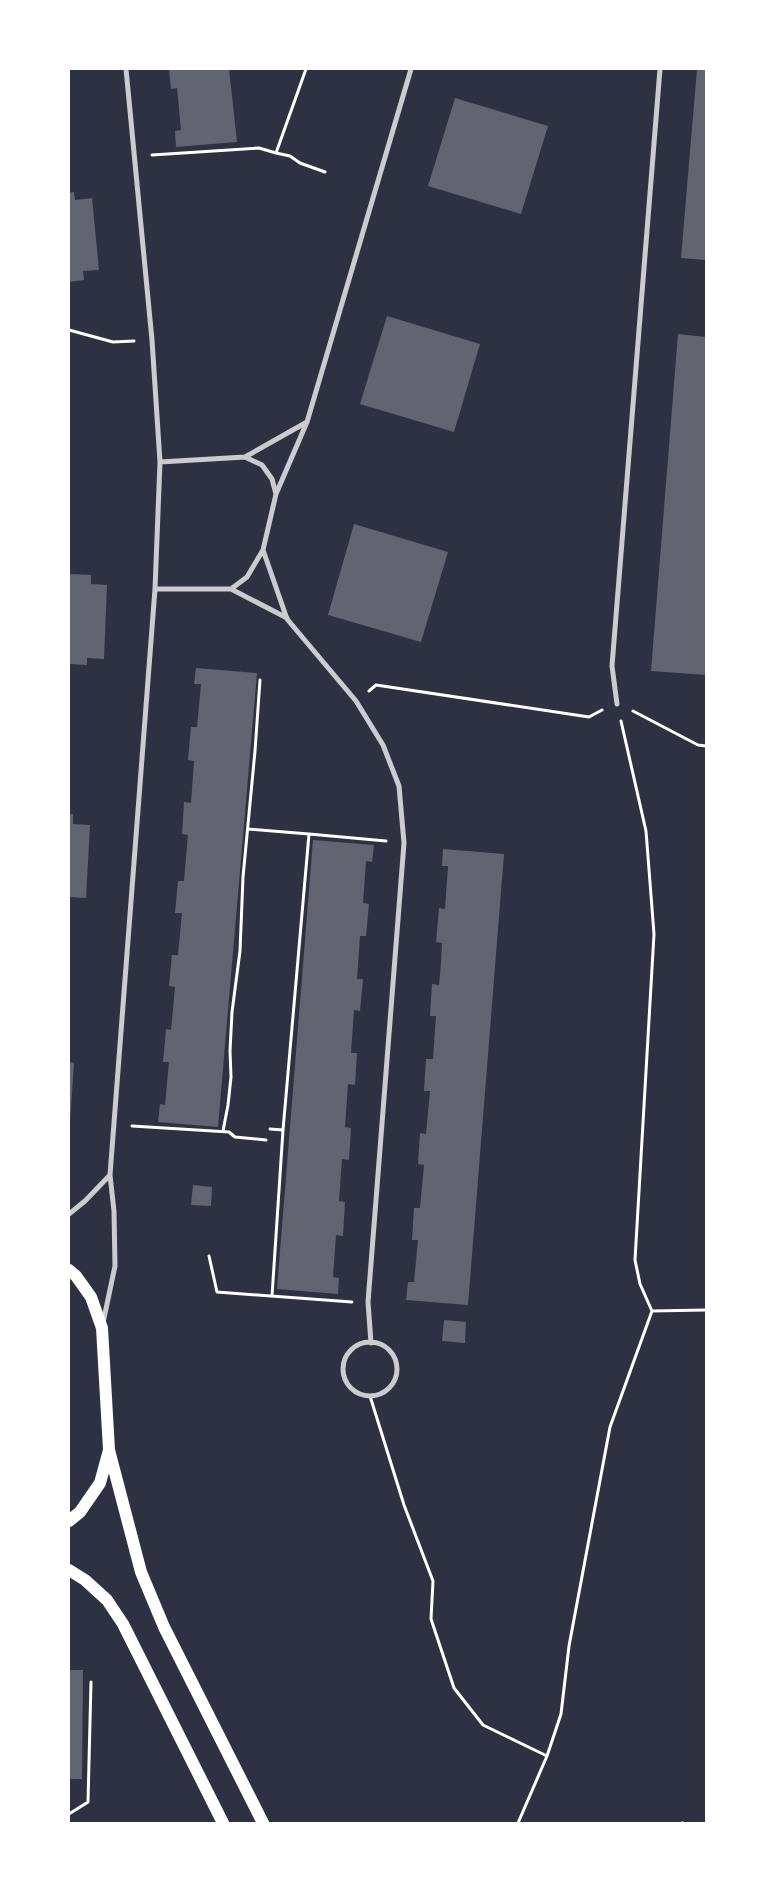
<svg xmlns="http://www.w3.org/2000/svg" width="775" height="1892" viewBox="0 0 775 1892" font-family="Montserrat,sans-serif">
	<rect width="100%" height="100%" fill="#2d3142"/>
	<path fill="#626471" d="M 169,69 L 229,69 L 237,142 L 176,147 L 175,131 L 181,130 L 177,88 L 171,89 Z
		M 697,69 L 706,69 L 706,260 L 681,258 Z
		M 455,98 L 548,126 L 521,214 L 428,186 Z
		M 74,192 L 75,200 L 92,198 L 99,270 L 83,271 L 84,280 L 69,282 L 69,193 Z
		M 387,316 L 480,344 L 454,432 L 360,404 Z
		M 678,334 L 706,337 L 706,675 L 651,671 Z
		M 354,524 L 448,552 L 421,642 L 328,615 Z
		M 69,574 L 91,575 L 91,584 L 107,585 L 104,659 L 87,658 L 87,665 L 69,664 Z
		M 196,668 L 257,673 L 218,1127 L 158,1122 L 160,1104 L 165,1105 L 169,1062 L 163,1062 L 166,1029 L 171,1030 L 175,987 L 169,986 L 172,955 L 178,955 L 182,913 L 175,913 L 178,881 L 184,881 L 188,835 L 182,834 L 184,802 L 191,803 L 194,761 L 188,760 L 191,727 L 197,727 L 201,684 L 194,684 Z
		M 69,814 L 73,814 L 73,824 L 90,825 L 86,898 L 69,897 Z
		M 313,840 L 374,845 L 372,862 L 366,861 L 363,903 L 369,904 L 366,936 L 360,936 L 357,979 L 363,979 L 360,1011 L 354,1010 L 351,1053 L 357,1053 L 355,1085 L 348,1084 L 345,1127 L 351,1128 L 349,1160 L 342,1159 L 339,1201 L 345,1202 L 343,1236 L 336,1235 L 333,1277 L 339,1278 L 338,1294 L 277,1289 Z
		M 443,849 L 504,854 L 468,1305 L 406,1300 L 408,1282 L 414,1282 L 418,1240 L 412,1240 L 414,1208 L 420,1208 L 424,1165 L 418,1164 L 420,1133 L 426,1134 L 430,1091 L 424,1091 L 426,1059 L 433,1059 L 436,1016 L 430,1016 L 432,984 L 439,985 L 441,963 L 442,943 L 436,942 L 439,908 L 445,909 L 448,866 L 442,866 Z
		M 69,1062 L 74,1063 L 70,1122 L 69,1122 Z
		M 193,1185 L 212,1187 L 211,1206 L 191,1205 Z
		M 444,1320 L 466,1322 L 465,1343 L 442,1341 Z
		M 69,1670 L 83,1670 L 82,1779 L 69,1779 Z"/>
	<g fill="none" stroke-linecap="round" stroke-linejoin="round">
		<path stroke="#fff" stroke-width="3" d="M 276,153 L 290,156 L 300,163 L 325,172
			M 152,155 L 259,148 L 276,153 L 306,69
			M 69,330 L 113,342 L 134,341
			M 369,691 L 376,685 L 589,717 L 602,710
			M 633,711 L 698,745 L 706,746
			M 621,721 L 646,831 L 654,934 L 635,1260 L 640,1284 L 652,1311
			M 248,829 L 309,834
			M 132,1126 L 229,1132 L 235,1137 L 266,1140
			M 270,1129 L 283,1130
			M 223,1131 L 228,1105 L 231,1077 L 230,1051 L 232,1012 L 240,951 L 243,877 L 255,751 L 260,680
			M 209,1256 L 217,1292 L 352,1302
			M 272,1296 L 283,1130 L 309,834 L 386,841
			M 370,1396 L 404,1505 L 433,1581 L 431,1619 L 454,1688 L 483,1725 L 547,1756
			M 69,1814 L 88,1802 L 91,1682
			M 518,1823 L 547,1756 L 561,1714 L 569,1646 L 610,1427 L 652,1311 L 706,1310
			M 682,1823 L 683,1823"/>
		<path stroke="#caccd0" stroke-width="5" d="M 245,457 L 307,422
			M 276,494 L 307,422 L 411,69
			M 263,550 L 287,619 L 356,701 L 383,745 L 399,786 L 404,843 L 368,1302 L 371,1343
			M 155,589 L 231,589 L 247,577 L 263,550 L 276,494 L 272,479 L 262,465 L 245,457 L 160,462
			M 231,589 L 287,618
			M 617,704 L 612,666 L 660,69
			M 69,1214 L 85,1201 L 110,1175
			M 103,1323 L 115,1266 L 114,1211 L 110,1175 L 155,589 L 160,462 L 152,340 L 126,69
			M343 1369a27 27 0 1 1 54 0a27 27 0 1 1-54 0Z"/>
		<path stroke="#fff" stroke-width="12" d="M 69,1270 L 76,1276 L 91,1297 L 102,1328 L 109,1450 L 100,1483 L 80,1512 L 69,1521
			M 109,1450 L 141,1572 L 164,1627 L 263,1823
			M 69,1570 L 85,1580 L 107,1600 L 123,1624 L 223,1823"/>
	</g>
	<rect width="775" height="1892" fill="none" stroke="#ffffff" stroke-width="140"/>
</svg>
